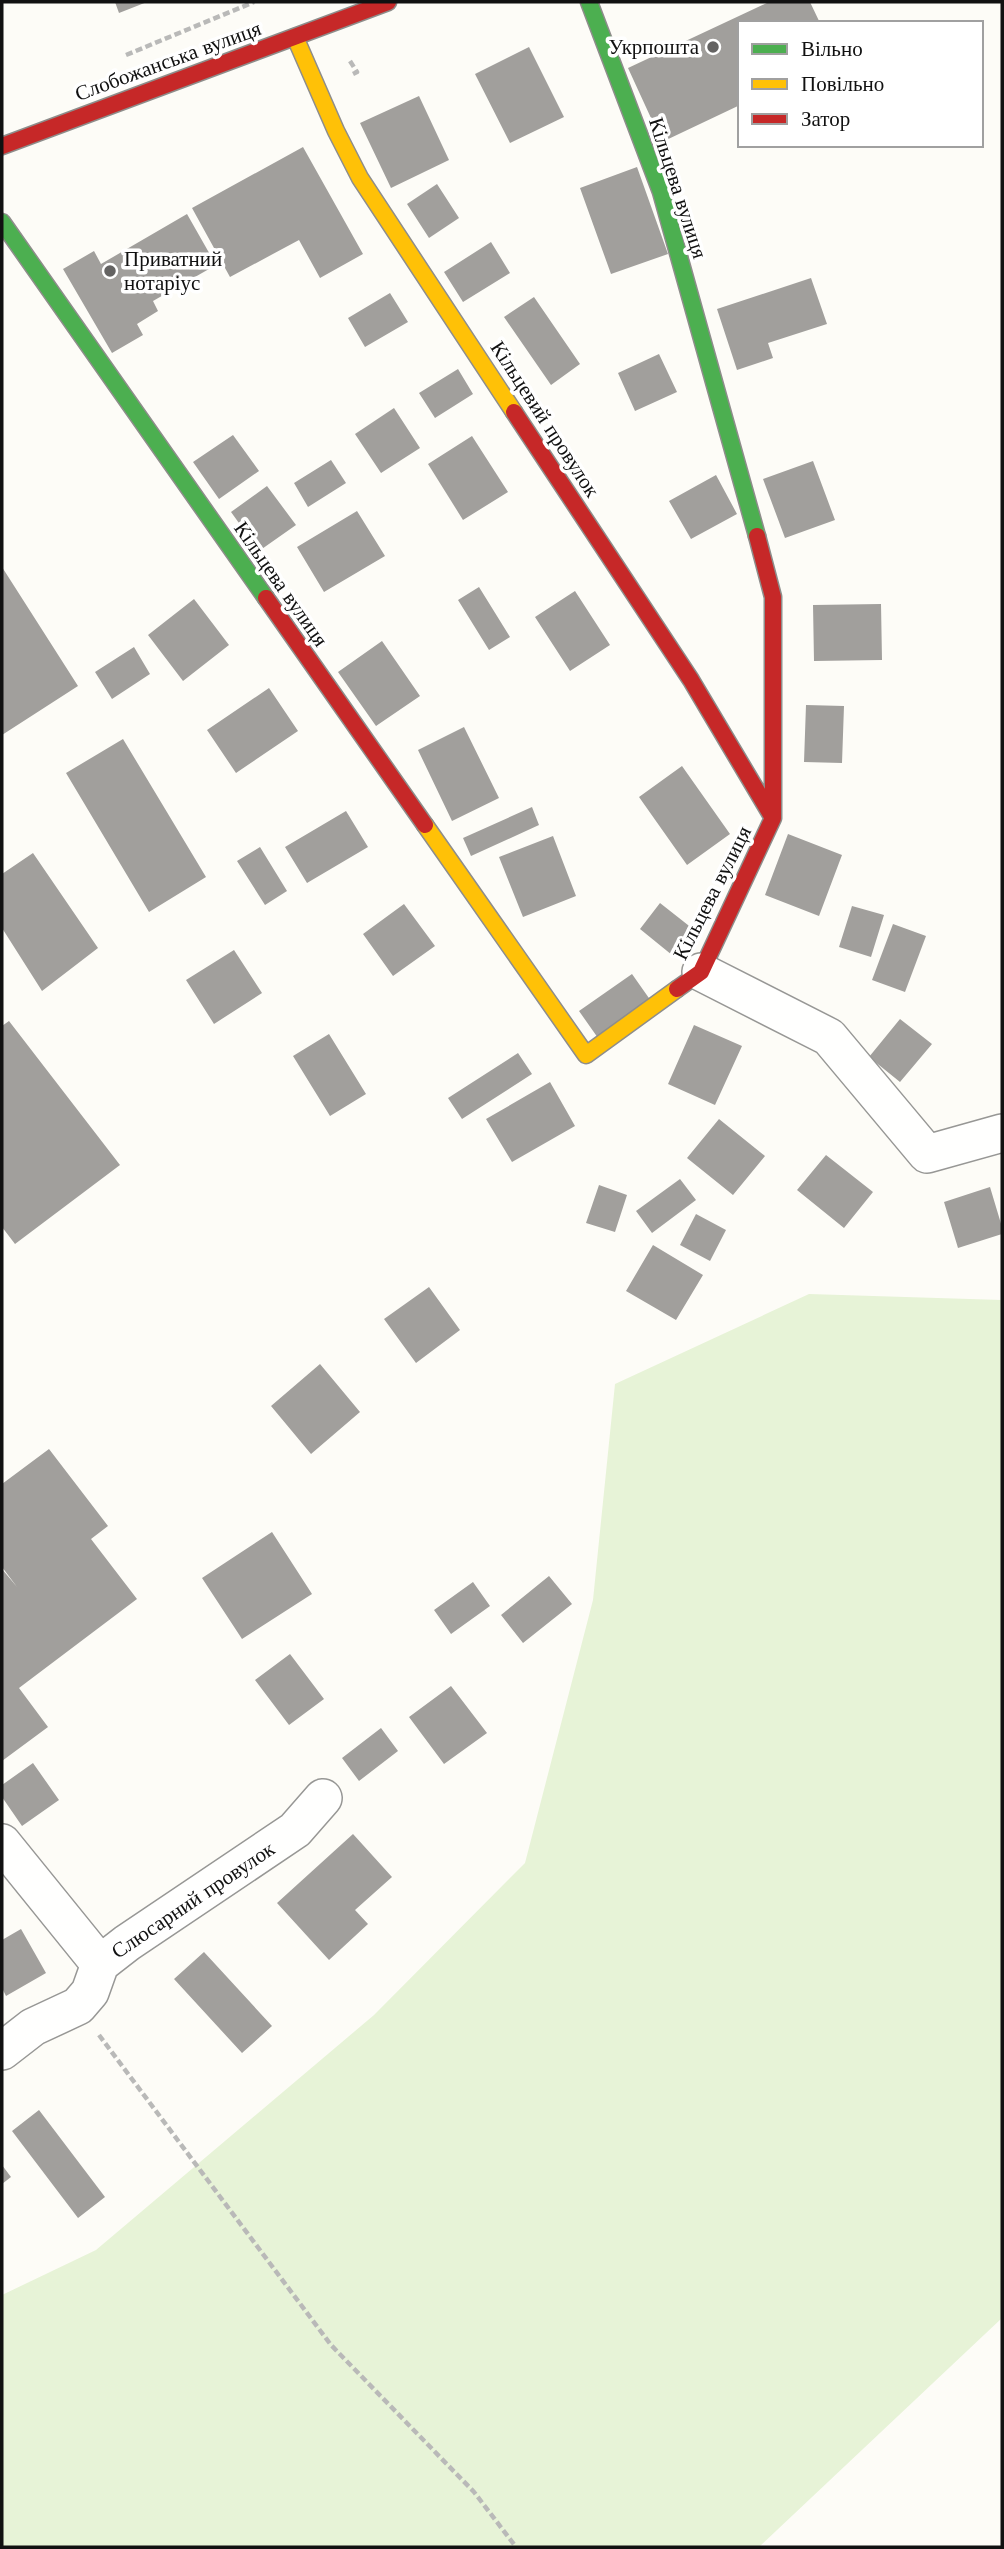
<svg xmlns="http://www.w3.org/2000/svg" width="1004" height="2549" viewBox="0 0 1004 2549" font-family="'Libre Baskerville',serif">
	<rect width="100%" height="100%" fill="#fdfcf7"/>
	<path fill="#e7f3d7" d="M 809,1294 L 1002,1300 L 1002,2318 L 759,2547 L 2,2547 L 2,2295 L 96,2250 L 374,2015 L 525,1863 L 593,1600 L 615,1384 Z"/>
	<path fill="#a19f9c" d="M 115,2 L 147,2 L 119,13 Z
		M 769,2 L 810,2 L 820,23 L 740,23 L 740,105 L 662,142 L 628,68 Z
		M 529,47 L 564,117 L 510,143 L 475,74 Z
		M 419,96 L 449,160 L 391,188 L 360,123 Z
		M 303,147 L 363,254 L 320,278 L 299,240 L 230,277 L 192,208 Z
		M 637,167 L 668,254 L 611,274 L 580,188 Z
		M 437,184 L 459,218 L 429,238 L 407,204 Z
		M 187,214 L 216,265 L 153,301 L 158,311 L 137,324 L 143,335 L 112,353 L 63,269 L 94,251 L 101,264 Z
		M 491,242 L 510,273 L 463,302 L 444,272 Z
		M 811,278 L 827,324 L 768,343 L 773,358 L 737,370 L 717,309 Z
		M 390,293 L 408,322 L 365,347 L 348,318 Z
		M 534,297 L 580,364 L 551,385 L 504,317 Z
		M 659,354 L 677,392 L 635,411 L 618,373 Z
		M 458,369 L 473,394 L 435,418 L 419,393 Z
		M 394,408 L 420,448 L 381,473 L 355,434 Z
		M 233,435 L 259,471 L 219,499 L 193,462 Z
		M 472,436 L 508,492 L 463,520 L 428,464 Z
		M 331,460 L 346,483 L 308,507 L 294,483 Z
		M 813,461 L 835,520 L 785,538 L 763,479 Z
		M 716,475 L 737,514 L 691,539 L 669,501 Z
		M 267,486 L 296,525 L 259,551 L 231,512 Z
		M 357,511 L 385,556 L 324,592 L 297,547 Z
		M 2,567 L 78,686 L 2,735 Z
		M 479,587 L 510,637 L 489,650 L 458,600 Z
		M 575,591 L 610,645 L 570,671 L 535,617 Z
		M 194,599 L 229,645 L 183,681 L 148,635 Z
		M 881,604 L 882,660 L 814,661 L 813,605 Z
		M 382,641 L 420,696 L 376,726 L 338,672 Z
		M 134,647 L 150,674 L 112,699 L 95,672 Z
		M 269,688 L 298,731 L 236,773 L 207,730 Z
		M 806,705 L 844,706 L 842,763 L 804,762 Z
		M 464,727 L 499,798 L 452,821 L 418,750 Z
		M 123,739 L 206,877 L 149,912 L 66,773 Z
		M 682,766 L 730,834 L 687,865 L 639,797 Z
		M 532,807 L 539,825 L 471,856 L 463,838 Z
		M 346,811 L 368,847 L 307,883 L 285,847 Z
		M 788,834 L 842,855 L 819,916 L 765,895 Z
		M 553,836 L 576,896 L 523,917 L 499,857 Z
		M 260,847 L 287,891 L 265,905 L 237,861 Z
		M 33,853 L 98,948 L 42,991 L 2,928 L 2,874 Z
		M 660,903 L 693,929 L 672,955 L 640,929 Z
		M 404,904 L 435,946 L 393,976 L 363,934 Z
		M 852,906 L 884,915 L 871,957 L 839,947 Z
		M 893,924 L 926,936 L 905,992 L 872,980 Z
		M 234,950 L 262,993 L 214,1024 L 186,980 Z
		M 632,974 L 651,1001 L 598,1038 L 579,1011 Z
		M 900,1019 L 932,1044 L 900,1082 L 869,1057 Z
		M 9,1021 L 120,1165 L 15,1244 L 2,1227 L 2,1026 Z
		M 694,1025 L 742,1046 L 715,1105 L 668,1084 Z
		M 329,1034 L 366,1094 L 330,1116 L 293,1056 Z
		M 518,1053 L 532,1074 L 462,1119 L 448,1098 Z
		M 550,1082 L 575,1126 L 512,1162 L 486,1119 Z
		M 719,1119 L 765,1156 L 733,1195 L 687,1158 Z
		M 826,1155 L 873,1192 L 844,1228 L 797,1190 Z
		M 680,1179 L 696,1200 L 652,1233 L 636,1211 Z
		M 599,1185 L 627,1195 L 615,1232 L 586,1223 Z
		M 990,1187 L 1002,1227 L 1002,1234 L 958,1248 L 944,1202 Z
		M 696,1214 L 726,1230 L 710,1261 L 680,1245 Z
		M 653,1245 L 703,1275 L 676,1320 L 626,1291 Z
		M 429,1287 L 460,1330 L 416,1363 L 384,1319 Z
		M 320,1364 L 360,1412 L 311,1454 L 271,1406 Z
		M 49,1449 L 108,1526 L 91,1539 L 137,1599 L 19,1688 L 48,1727 L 2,1761 L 2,1569 L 17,1587 L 2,1567 L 2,1484 Z
		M 272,1532 L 312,1594 L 242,1639 L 202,1578 Z
		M 549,1576 L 572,1604 L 523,1643 L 501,1615 Z
		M 473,1582 L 490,1606 L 451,1634 L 434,1610 Z
		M 290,1654 L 324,1699 L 289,1725 L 255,1680 Z
		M 451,1686 L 487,1733 L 444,1764 L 409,1717 Z
		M 381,1728 L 398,1751 L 359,1781 L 342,1758 Z
		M 33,1763 L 59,1800 L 22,1826 L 2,1797 L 2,1785 Z
		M 353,1834 L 392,1877 L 355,1910 L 368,1924 L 329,1960 L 277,1903 Z
		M 21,1929 L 46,1973 L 6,1996 L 2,1988 L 2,1940 Z
		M 204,1952 L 272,2026 L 242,2053 L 174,1979 Z
		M 39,2110 L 105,2197 L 78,2218 L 12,2131 Z
		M 2,2165 L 11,2177 L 2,2184 Z"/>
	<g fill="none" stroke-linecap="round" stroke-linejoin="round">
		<defs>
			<path id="street" d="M 701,972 L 829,1037 L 927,1154 L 1002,1133
				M 2,1843 L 100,1964
				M 2,2051 L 33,2027 L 78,2006 L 90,1992 L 100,1964 L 127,1943 L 295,1830 L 323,1798"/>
			<path id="fast" d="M 589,2 L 661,192 L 757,536
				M 2,222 L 266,598"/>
			<path id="slow" d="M 295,37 L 336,131 L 360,178 L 514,412
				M 425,825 L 586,1055 L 677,989"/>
			<path id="jam" d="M 2,146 L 388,2
				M 514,412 L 691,680 L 773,818
				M 266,598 L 425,825
				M 677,989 L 701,972 L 773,818 L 773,597 L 757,536"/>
		</defs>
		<use href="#street" stroke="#979795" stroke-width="40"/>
		<use href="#fast" stroke="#8e8d8b" stroke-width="19"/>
		<use href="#slow" stroke="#8e8d8b" stroke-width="19"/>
		<use href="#jam" stroke="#8e8d8b" stroke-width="19"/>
		<path stroke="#b9b9b8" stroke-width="4.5" stroke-dasharray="7 3.5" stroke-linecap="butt" d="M 126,55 L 254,2
			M 350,61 L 357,72 L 351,75
			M 99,2035 L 331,2345 L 474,2492 L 516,2547"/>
		<use href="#street" stroke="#fffffe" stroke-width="37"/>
		<use href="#fast" stroke="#4caf50" stroke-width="16"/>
		<use href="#slow" stroke="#ffc107" stroke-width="16"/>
		<use href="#jam" stroke="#c62828" stroke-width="16"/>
	</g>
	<g fill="#646362" stroke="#fff" stroke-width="2.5">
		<circle cx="713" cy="47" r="7"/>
		<circle cx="110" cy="271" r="7"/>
	</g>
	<g text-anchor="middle" stroke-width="7" stroke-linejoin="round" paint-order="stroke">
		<g font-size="21" fill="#111" stroke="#fff" text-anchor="end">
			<text x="699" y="54">Укрпошта</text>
			<text x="124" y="266" text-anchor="start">Приватний<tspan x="124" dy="24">нотаріус</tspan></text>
		</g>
		<g font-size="21" fill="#111" stroke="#fff">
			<text transform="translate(168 61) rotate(-20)" y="7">Слобожанська вулиця</text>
			<text transform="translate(678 188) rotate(72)" y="7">Кільцева вулиця</text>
			<text transform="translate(545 419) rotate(57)" y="7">Кільцевий провулок</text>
			<text transform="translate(281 584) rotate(55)" y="7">Кільцева вулиця</text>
			<text transform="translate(712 893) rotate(-63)" y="7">Кільцева вулиця</text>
			<text transform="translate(193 1900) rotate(-34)" y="7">Слюсарний провулок</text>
		</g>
	</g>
	<rect width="1004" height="2549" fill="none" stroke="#111111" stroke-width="7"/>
	<rect x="738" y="21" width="245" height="126" fill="#ffffff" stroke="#a0a0a0" stroke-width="2"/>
	<rect x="752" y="44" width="35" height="10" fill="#4caf50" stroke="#a0a0a0" stroke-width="2"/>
	<text x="801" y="56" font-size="21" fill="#111111">Вільно</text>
	<rect x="752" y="79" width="35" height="10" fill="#ffc107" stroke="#a0a0a0" stroke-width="2"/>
	<text x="801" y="91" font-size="21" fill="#111111">Повільно</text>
	<rect x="752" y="114" width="35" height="10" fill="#c62828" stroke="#a0a0a0" stroke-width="2"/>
	<text x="801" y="126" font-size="21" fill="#111111">Затор</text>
</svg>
